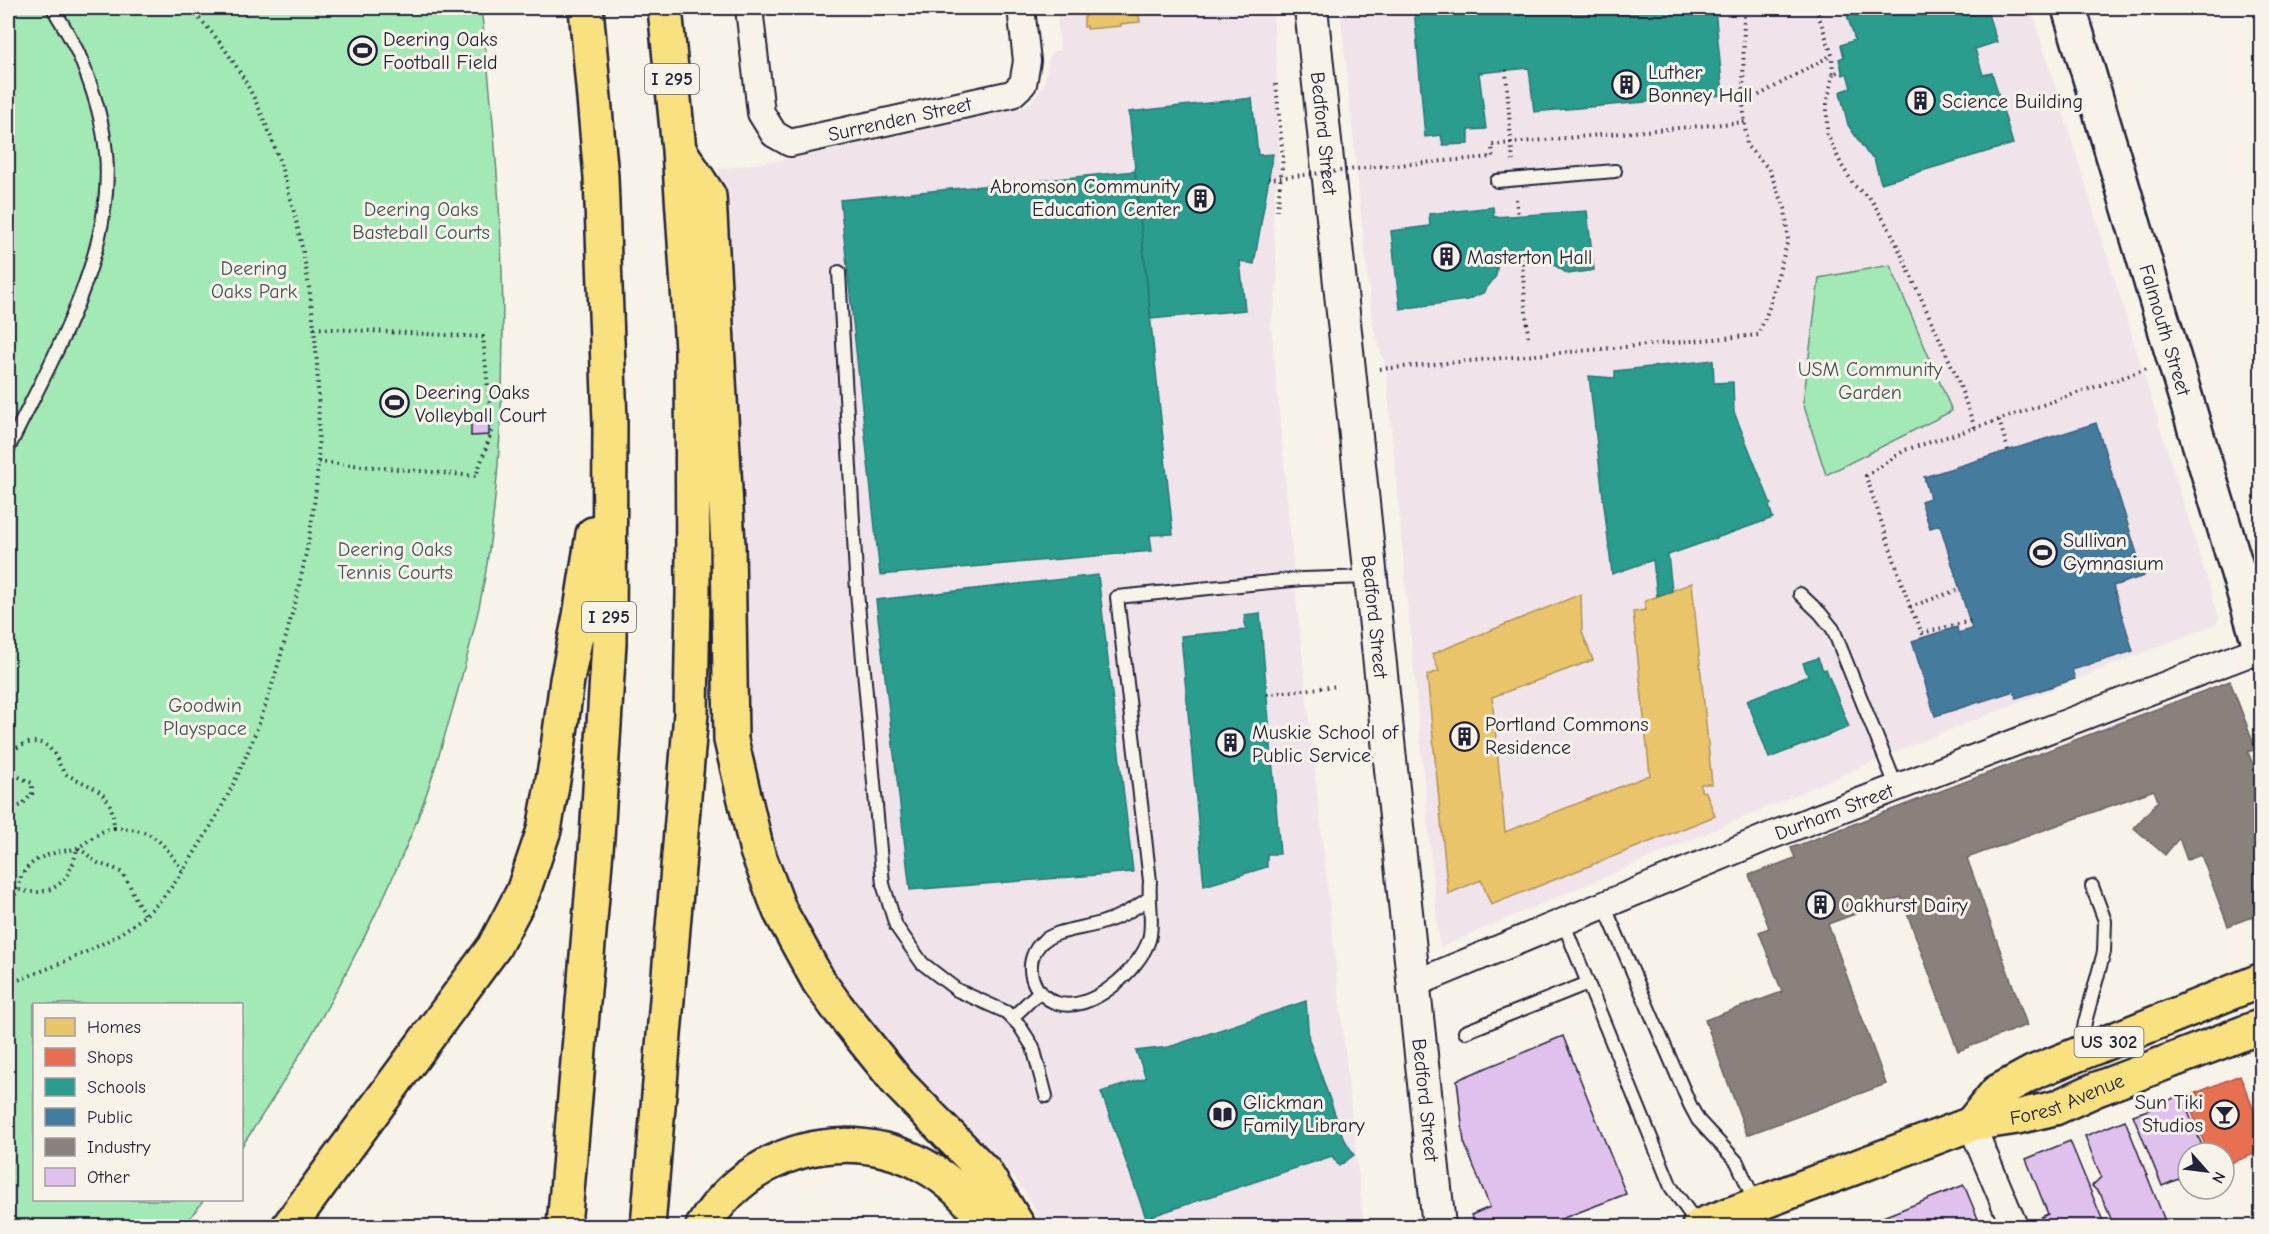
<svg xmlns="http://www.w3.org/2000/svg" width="2269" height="1234" viewBox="0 0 2269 1234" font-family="'Comic Neue',sans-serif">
	<rect width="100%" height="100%" fill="#f7f3e8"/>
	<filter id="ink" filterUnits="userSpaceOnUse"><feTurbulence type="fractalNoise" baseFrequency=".0167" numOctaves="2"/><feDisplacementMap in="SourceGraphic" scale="12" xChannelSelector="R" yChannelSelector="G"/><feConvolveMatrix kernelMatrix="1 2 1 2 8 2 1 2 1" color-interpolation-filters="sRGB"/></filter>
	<g filter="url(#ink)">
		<path fill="#f0e4ea" d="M 1056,8 L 1270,8 L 1273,17 L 1277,67 L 1279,172 L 1275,190 L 1273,223 L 1278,281 L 1271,324 L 1297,606 L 1364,1226 L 1041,1226 L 1033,1205 L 1014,1177 L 914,1077 L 877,1032 L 847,992 L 823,954 L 801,913 L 769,829 L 751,743 L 746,700 L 719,169 L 801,157 L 1020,108 L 1031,102 L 1039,92 L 1045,81 L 1049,57 L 1054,51 L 1060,51 Z
			M 1340,8 L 2031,8 L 2219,618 L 2218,623 L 1910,746 L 1441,947 L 1439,943 L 1386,371 L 1372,321 Z"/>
		<path fill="#a2e9b5" stroke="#628678" stroke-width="1.5" d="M 8,8 L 481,8 C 503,191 514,381 487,564 C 480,611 467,659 454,704 C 440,752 426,801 406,847 C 362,951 305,1052 242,1146 L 242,1004 L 34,1004 L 34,1200 L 204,1200 L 184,1226 L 8,1226 Z
			M 1890,265 L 1952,411 L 1826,475 L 1803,403 L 1819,278 Z"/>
		<path fill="#e9c46a" stroke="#ad935c" stroke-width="1.5" d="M 1085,8 L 1138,8 L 1140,22 L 1120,24 L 1121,26 L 1087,29 L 1087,26 L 1084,27 L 1084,17 L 1086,17 Z
			M 1692,583 L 1712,784 L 1701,784 L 1701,791 L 1706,792 L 1715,816 L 1491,905 L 1481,880 L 1448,894 L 1427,675 L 1439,671 L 1432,654 L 1581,594 L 1582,632 L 1593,660 L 1492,697 L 1505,832 L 1650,775 L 1633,612 L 1645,610 L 1645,601 Z"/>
		<path fill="#e76f51" stroke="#ac584a" stroke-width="1.5" d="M 2240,1075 L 2262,1131 L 2262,1151 L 2224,1166 L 2224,1153 L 2208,1153 L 2186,1097 Z"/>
		<path fill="#2a9d8f" stroke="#287876" stroke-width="1.5" d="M 1414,8 L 1715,8 L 1723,95 L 1534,112 L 1529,68 L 1479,73 L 1486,129 L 1469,130 L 1469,144 L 1443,145 L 1441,135 L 1425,137 Z
			M 1857,8 L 1986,8 L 1997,42 L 1975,49 L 1983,75 L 1992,73 L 2013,144 L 1881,183 L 1874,159 L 1867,153 L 1848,125 L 1840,92 L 1851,88 L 1847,73 L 1843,75 L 1839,59 L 1844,57 L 1841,45 L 1855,40 L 1846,12 Z
			M 1252,98 L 1258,155 L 1273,154 L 1254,264 L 1240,261 L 1245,310 L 1151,319 L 1129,112 Z
			M 1135,171 L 1173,534 L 1150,535 L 1152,551 L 880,575 L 840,200 Z
			M 1493,207 L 1494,217 L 1587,211 L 1594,270 L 1568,274 L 1531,250 L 1499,253 L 1496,276 L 1483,293 L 1467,300 L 1400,309 L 1391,231 L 1430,226 L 1429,214 Z
			M 1713,360 L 1714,383 L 1733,382 L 1734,412 L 1771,504 L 1769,506 L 1773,518 L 1668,555 L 1672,591 L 1657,596 L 1653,560 L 1612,574 L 1589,376 L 1615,378 L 1615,371 Z
			M 1098,575 L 1133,872 L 910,890 L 876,600 Z
			M 1260,613 L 1280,854 L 1267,854 L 1267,867 L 1204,886 L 1181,636 L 1246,630 L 1244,615 Z
			M 1818,658 L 1823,670 L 1826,669 L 1849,727 L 1769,758 L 1747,700 L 1808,676 L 1803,663 Z
			M 1306,1001 L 1309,1040 L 1343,1137 L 1354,1155 L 1339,1166 L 1332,1156 L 1146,1218 L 1101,1092 L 1146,1078 L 1136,1051 L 1169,1047 Z"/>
		<path fill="#457b9d" stroke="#3a6080" stroke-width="1.5" d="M 2096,423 L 2144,576 L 2113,586 L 2133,651 L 2072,670 L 2075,679 L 2016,698 L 2014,691 L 1935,716 L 1912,641 L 1957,627 L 1958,633 L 1972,629 L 1940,525 L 1930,528 L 1921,501 L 1930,498 L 1924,477 Z"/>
		<path fill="#8a817c" stroke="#6b6468" stroke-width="1.5" d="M 2230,681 L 2256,749 L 2248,752 L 2262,787 L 2262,913 L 2228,926 L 2201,855 L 2187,860 L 2179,838 L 2165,855 L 2134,828 L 2158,801 L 2154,790 L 1967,858 L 2027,1025 L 1958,1051 L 1901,897 L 1828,924 L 1886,1084 L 1747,1135 L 1705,1020 L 1782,992 L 1759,932 L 1769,928 L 1749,875 L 1795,858 L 1791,848 Z"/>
		<path fill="#e0c0ed" stroke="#22223b" stroke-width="1.5" d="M 471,421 L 489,421 L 489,435 L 471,436 Z
			M 1563,1036 L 1626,1194 L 1543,1226 L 1476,1226 L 1471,1215 L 1490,1207 L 1464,1142 L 1457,1080 Z
			M 2182,1097 L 2205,1153 L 2188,1153 L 2188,1175 L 2162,1186 L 2133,1115 L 2163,1105 L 2173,1098 Z
			M 2125,1120 L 2167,1226 L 2114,1226 L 2101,1195 L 2092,1186 L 2101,1177 L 2085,1136 Z
			M 2070,1141 L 2105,1226 L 2045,1226 L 2041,1217 L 2048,1214 L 2026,1159 Z
			M 1964,1185 L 1981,1226 L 1860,1226 Z"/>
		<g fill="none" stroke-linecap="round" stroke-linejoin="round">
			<defs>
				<path id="service" d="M 1497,181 L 1615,171
					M 839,272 L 857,592 L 883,884 L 896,926 L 922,963 L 957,990 L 1006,1012 L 1019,1025 L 1033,1047 L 1046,1096
					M 8,449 C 51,360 115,255 106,153 C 103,121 93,89 81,60 C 74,42 62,24 53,8
					M 1800,594 L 1820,613 L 1833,629 L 1897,788
					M 1148,899 C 1134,909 1121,917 1104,922 C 1085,929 1054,929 1040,944 C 1022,965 1032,995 1057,1003 C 1090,1014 1139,970 1149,940 C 1154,922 1148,901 1150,881 L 1117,597 L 1302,579 L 1370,577
					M 1604,905 L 1690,1105 L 1698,1120 L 1737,1162 L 1756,1204
					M 1563,922 L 1671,1187 L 1699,1226
					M 1012,1018 L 1040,991
					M 1465,1032 L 1588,983
					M 2081,1049 L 2085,1022 L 2104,952 L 2105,921 L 2092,886"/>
				<g id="minor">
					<path id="s1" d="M 749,8 L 761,113 L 774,134 L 790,143 L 1012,94 L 1023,84 L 1027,61 L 1021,8"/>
					<path id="s2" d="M 1414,984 L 1770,836 L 2260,649"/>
					<path d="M 1971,1124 L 2014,1226"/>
				</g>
				<g id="tertiary">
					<path id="s3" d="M 1311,8 L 1439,1226"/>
				</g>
				<g id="secondary">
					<path id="s4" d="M 2069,8 L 2262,653"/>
				</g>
				<g id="trunk">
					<path d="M 1971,1124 L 1997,1092 L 2034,1072 L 2262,980"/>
					<path id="s5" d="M 1699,1226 L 1971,1124 L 2017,1117 L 2055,1108 L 2097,1089 L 2262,1026"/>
				</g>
				<path id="motorway" d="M 680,151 L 709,196 L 728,545 L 731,740 L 757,851 L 780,911 L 819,982 L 837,1007 L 899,1084 L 984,1171 L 1018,1226
					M 289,1226 L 494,947 L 523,892 L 544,830 L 556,763 L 567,680 L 580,616 L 593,534
					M 564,1226 L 597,838 L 609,643 L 610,422 L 601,177 L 586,8
					M 648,1226 L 691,713 L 693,593 L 692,349 L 679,150 L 665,8
					M 703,1226 C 769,1119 920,1118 987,1226"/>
			</defs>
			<use href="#service" stroke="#22223b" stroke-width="16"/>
			<use href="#minor" stroke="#22223b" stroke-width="30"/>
			<use href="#tertiary" stroke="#22223b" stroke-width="36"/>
			<use href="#secondary" stroke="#22223b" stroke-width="38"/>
			<use href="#trunk" stroke="#22223b" stroke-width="38"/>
			<use href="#motorway" stroke="#22223b" stroke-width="38"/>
			<path stroke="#22223b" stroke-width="4" stroke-dasharray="1.5 4.5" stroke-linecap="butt" d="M 1816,8 L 1832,55 L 1833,74 L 1842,71
				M 1506,70 L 1511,143 L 1745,122
				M 1833,74 L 1827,104 L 1827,134 L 1842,166 L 1855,186 L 1872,201 L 1891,232 L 1956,375 L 1975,428
				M 1276,84 L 1283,157 L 1277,212
				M 1743,104 L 1832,55
				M 1374,167 L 1493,157 L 1492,145 L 1511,143 L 1513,161
				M 1516,199 L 1518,216
				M 1521,251 L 1528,337
				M 314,328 L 483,337 L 492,430 L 476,476 L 318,462
				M 1380,369 L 1758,335 L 1768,311 L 1788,240 L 1785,208 L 1768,168 L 1747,146 L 1743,104 L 1744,8
				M 1999,420 L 2008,450
				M 1910,607 L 1960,589
				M 1970,621 L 1922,633 L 1910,607 L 1866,476 L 1905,450 L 1975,428 L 2147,369
				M 1267,694 L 1338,686
				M 8,811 L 22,805 L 32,794 L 32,783 L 10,773 L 12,760 L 8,752
				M 114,828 C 153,828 162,841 183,871
				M 8,886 C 45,901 70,888 77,848 C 86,852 89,857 96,862 C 105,867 119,867 125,877 C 133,890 135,902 146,915
				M 8,918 C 19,887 16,863 54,853 C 61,850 70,851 77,848 C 90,841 99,830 114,828 C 113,801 106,793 82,782 C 77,779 69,777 65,773 C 61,770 59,762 56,757 C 43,735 28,741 9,752
				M 8,984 C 57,965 120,943 157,904 C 174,886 187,865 200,844 C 240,781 266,712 285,640 C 301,582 315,521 318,461 C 321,374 314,285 291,201 C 272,128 244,61 189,8
				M 2261,1226 L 2262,1225"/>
			<use href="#service" stroke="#f7f3e8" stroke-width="12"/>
			<use href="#minor" stroke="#f7f3e8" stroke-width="26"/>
			<use href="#tertiary" stroke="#f7f3e8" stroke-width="32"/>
			<use href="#secondary" stroke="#f7f3e8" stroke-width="33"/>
			<use href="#trunk" stroke="#fae180" stroke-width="33"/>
			<use href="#motorway" stroke="#fae180" stroke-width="33"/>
			<path stroke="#22223b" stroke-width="4" stroke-dasharray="1.5 4.5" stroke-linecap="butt" d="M 1268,179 L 1374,167"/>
		</g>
	</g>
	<defs>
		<symbol id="stadium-ring" viewBox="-11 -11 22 22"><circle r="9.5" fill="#f7f3e8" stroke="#22223b" stroke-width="1.5"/><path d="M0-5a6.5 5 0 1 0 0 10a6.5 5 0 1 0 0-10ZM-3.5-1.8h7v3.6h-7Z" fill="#22223b"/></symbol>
		<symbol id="building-ring" viewBox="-11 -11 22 22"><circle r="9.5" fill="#f7f3e8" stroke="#22223b" stroke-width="1.5"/><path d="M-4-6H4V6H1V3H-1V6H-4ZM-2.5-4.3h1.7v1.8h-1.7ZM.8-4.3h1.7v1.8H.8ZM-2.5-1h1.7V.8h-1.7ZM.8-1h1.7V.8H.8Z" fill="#22223b"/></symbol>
		<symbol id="library-ring" viewBox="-11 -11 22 22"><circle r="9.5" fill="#f7f3e8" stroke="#22223b" stroke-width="1.5"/><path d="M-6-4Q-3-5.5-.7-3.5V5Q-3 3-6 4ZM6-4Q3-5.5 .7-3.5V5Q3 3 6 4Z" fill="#22223b"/></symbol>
		<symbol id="bar-ring" viewBox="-11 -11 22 22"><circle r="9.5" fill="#f7f3e8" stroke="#22223b" stroke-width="1.5"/><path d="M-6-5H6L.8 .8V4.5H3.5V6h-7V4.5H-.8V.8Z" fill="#22223b"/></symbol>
	</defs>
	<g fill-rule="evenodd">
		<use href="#stadium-ring" x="346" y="34" width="33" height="33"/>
		<use href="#building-ring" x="1610" y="68" width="33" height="33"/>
		<use href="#building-ring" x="1904" y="84" width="33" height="33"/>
		<use href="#building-ring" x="1184" y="182" width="33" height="33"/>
		<use href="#building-ring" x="1430" y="240" width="33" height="33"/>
		<use href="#stadium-ring" x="378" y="386" width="33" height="33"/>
		<use href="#stadium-ring" x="2026" y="536" width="33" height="33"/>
		<use href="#building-ring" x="1448" y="720" width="33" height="33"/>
		<use href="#building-ring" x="1214" y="726" width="33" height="33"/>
		<use href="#building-ring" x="1804" y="888" width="33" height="33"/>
		<use href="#library-ring" x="1206" y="1098" width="33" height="33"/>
		<use href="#bar-ring" x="2208" y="1098" width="33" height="33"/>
	</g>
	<g text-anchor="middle" stroke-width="6" stroke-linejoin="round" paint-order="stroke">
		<g fill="#f7f3e8" stroke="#62616f" stroke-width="1.5">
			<rect x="645" y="64" width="54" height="30" rx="4.5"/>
			<rect x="582" y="602" width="54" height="30" rx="4.5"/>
			<rect x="2074.5" y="1027" width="69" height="30" rx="4.5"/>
		</g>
		<g font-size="18" font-weight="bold" fill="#22223b">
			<text x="672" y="85">I 295</text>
			<text x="609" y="623">I 295</text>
			<text x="2109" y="1048">US 302</text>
		</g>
		<g font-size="20" fill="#22223b" stroke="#f7f3e8" text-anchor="start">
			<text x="383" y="46">Deering Oaks<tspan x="383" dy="23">Football Field</tspan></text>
			<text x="1648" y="79">Luther<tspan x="1648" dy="23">Bonney Hall</tspan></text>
			<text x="1942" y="108">Science Building</text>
			<text x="1180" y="193" text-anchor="end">Abromson Community<tspan x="1180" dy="23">Education Center</tspan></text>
			<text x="1467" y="264">Masterton Hall</text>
			<text x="415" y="399">Deering Oaks<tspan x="415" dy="23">Volleyball Court</tspan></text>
			<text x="2063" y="547">Sullivan<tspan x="2063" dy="23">Gymnasium</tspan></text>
			<text x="1485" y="731">Portland Commons<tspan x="1485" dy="23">Residence</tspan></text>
			<text x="1252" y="739">Muskie School of<tspan x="1252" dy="23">Public Service</tspan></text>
			<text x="1841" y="912">Oakhurst Dairy</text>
			<text x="1243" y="1109">Glickman<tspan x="1243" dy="23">Family Library</tspan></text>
			<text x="2203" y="1109" text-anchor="end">Sun Tiki<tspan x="2203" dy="23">Studios</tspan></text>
		</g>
		<g font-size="20" fill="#22223b" stroke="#f7f3e8">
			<text dy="7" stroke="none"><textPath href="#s1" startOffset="261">Surrenden Street</textPath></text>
			<text dy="7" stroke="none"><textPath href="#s3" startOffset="126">Bedford Street</textPath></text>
			<text dy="7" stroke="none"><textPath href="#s4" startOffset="336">Falmouth Street</textPath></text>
			<text dy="7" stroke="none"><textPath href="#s3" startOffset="612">Bedford Street</textPath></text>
			<text dy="7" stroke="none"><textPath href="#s2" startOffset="454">Durham Street</textPath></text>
			<text dy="7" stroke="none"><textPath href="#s5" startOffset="390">Forest Avenue</textPath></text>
			<text dy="7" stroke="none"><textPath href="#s3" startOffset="1098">Bedford Street</textPath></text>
		</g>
		<g font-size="20" fill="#42545a" stroke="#f7f3e8">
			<text x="421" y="216">Deering Oaks<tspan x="421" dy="23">Basteball Courts</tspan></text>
			<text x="254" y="275">Deering<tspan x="254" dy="23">Oaks Park</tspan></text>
			<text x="1870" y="376">USM Community<tspan x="1870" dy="23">Garden</tspan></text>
			<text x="395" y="556">Deering Oaks<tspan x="395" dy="23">Tennis Courts</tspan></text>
			<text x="205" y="712">Goodwin<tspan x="205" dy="23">Playspace</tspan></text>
		</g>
	</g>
	<rect width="2269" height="1234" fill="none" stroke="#f7f3e8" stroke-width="30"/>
	<rect x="15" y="15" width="2239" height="1204" fill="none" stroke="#22223b" stroke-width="2" filter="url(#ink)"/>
	<rect x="33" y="1003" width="210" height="198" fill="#f7f3e8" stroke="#a29fa3" stroke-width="1.5"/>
	<rect x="45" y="1018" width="30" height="18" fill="#e9c46a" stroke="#a29fa3" stroke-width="1.5"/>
	<text x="87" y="1033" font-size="18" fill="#22223b">Homes</text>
	<rect x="45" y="1048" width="30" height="18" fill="#e76f51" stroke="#a29fa3" stroke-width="1.5"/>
	<text x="87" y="1063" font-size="18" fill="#22223b">Shops</text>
	<rect x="45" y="1078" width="30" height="18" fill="#2a9d8f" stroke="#a29fa3" stroke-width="1.5"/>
	<text x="87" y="1093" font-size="18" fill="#22223b">Schools</text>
	<rect x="45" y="1108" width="30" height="18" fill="#457b9d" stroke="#a29fa3" stroke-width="1.5"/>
	<text x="87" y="1123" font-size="18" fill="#22223b">Public</text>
	<rect x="45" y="1138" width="30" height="18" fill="#8a817c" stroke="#a29fa3" stroke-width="1.5"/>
	<text x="87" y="1153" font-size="18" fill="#22223b">Industry</text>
	<rect x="45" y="1168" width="30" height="18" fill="#e0c0ed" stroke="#a29fa3" stroke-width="1.5"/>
	<text x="87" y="1183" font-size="18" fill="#22223b">Other</text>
	<g transform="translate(2206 1171) rotate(118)"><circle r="28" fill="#f7f3e8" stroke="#a29fa3" stroke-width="1.5"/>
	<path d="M0-4.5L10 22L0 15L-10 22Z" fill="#22223b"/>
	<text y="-9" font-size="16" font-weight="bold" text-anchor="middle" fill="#22223b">N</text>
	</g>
</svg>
